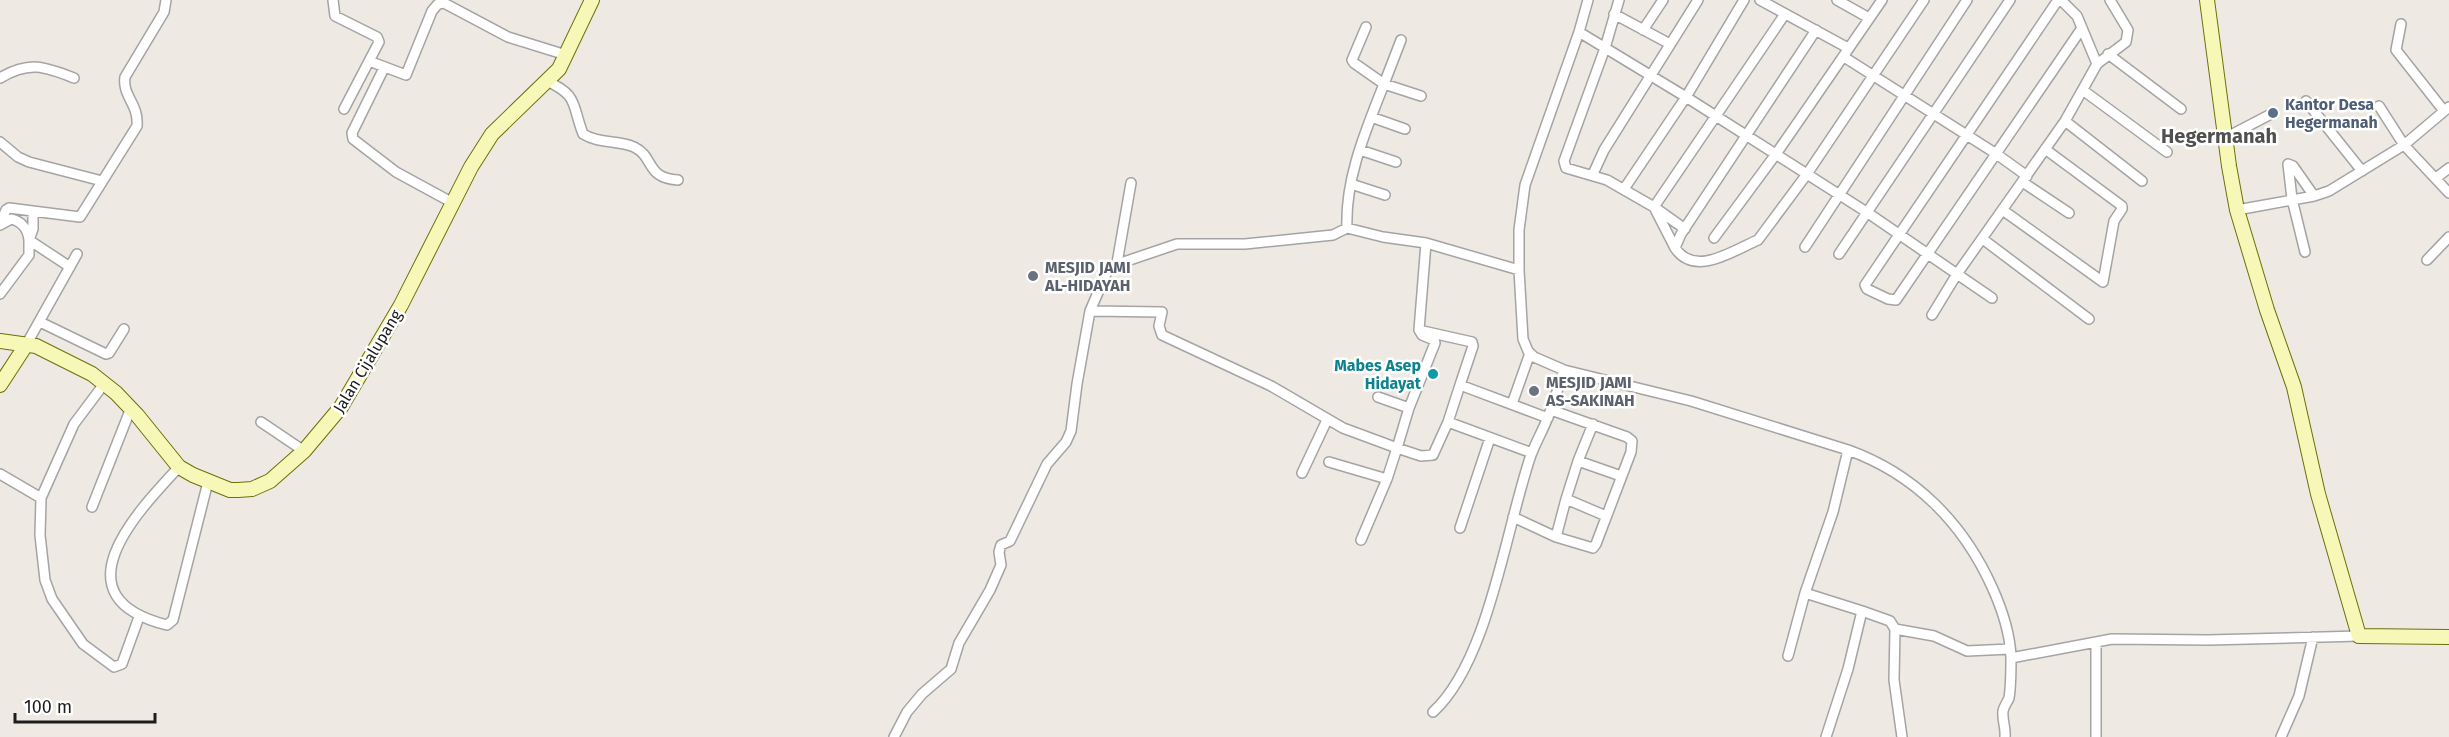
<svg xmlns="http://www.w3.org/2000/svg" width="2449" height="737" viewBox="0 0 2449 737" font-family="'Fira Sans',sans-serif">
	<rect width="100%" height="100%" fill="#eeeae3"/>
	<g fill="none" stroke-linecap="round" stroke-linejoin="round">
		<defs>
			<path id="street" d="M 333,0 L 335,16 L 377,37 L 379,42 L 344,109
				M 1588,0 L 1579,32 L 1686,97 L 1868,213 L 1957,274 L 2065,121 L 2097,64 L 2126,42 L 2128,30 L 2110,0
				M 1619,0 L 1605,48 L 1564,161 L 1566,168 L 1607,180 L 1654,207 L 1685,229
				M 1760,0 L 1848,48
				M 1837,0 L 1869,18
				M 2058,0 L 1865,285 L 1867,289 L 1888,299 L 1896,300 L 2082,28
				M 2061,0 L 2077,16 L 2097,64
				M 1614,14 L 1670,44
				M 2401,24 L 2396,50 L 2444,111
				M 1366,27 L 1352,60 L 1354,63 L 1384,84 L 1401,40
				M 1643,30 L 1663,0
				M 1816,30 L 1681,234 L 1675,248 C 1695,278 1734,250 1758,240 L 1807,174 L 1924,0
				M 1579,32 L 1525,185 L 1519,230 L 1519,270 L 1523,339 L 1528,351 L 1534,357 L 1564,370 L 1691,401 L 1848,450 C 1915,474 1963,523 1992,587 C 2002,609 2010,633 2011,657 C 2011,670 2011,686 2009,698 C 2007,703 2004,706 2003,711 C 2002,720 2006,728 2005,737
				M 2108,54 L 2181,109
				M 1844,57 L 1995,153 L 2027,176
				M 369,61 L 406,75 L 432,11 L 438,4 L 444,3 L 508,37 L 566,55
				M 384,68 L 352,133 L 353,139 L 396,172 L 453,203
				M 0,78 C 29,61 44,66 74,78
				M 545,80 C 579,96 571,102 583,134 C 599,144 618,140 634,147 C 655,157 645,178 678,180
				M 2084,91 L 2167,152
				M 2306,101 L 2362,171
				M 2379,106 L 2404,145 L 2449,193
				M 1371,117 L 1405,129
				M 2065,121 L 2142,181
				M 2225,138 L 2273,113
				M 0,142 L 18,157 L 29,162 L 102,181
				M 1360,150 L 1396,162
				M 1593,174 L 1604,150 L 1698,0
				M 2436,178 L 2449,168
				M 2024,183 L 2069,213
				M 1351,184 L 1385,195
				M 1624,189 L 1686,97 L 1744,0
				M 2237,210 L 2314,196 L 2329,191 L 2404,145 L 2449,107
				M 2004,211 L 2103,282 L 2114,221 L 2122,209 L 2122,206 L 2045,149
				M 0,224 L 6,210 L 9,208 L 80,217 L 137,126 C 139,104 122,96 125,77 L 164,12 L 166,0
				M 0,225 L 11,219 C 22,221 28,230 29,240 L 70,267
				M 1347,228 C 1345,178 1366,130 1384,84 L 1421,96
				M 1714,238 L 1776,154 L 1882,0
				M 1984,240 L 2089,319
				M 1426,243 L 1519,270
				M 1805,247 L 1967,0
				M 1675,248 L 1654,207 L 1785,14
				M 2305,252 L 2292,199 L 2288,164 L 2293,166 L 2314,196
				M 1839,254 L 2010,0
				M 2427,260 L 2449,237
				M 1117,263 L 1131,183
				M 0,294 L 29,255 L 29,240 L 33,229 L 33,212
				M 1932,315 L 1957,274 L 1992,298
				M 40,322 L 106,354 L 109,353 L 124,329
				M 1423,331 L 1472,342 L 1473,346 L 1460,385
				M 26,345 L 77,254
				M 104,384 L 74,424 L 41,498 L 40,535 L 45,580 L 52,599 L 83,644 L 114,667 L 122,664 L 139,617
				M 1378,397 L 1409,408
				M 1512,404 L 1530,353
				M 261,422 L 304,451
				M 1448,422 L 1460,385 L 1548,418
				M 1578,461 L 1593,424
				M 1329,462 L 1387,479
				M 179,467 C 134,515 57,597 167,625 L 173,620 L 208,482
				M 1302,473 L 1327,420
				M 0,474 L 41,498
				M 1566,499 L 1578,461 L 1621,476
				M 92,507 L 131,408
				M 1513,517 L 1556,537 L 1593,548 L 1596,544 L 1631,452 L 1632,441 L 1627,437 L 1551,410
				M 1460,528 L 1490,438
				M 1556,537 L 1566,499 L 1606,516
				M 1361,540 L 1387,479 L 1397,448 L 1421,456 L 1433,455 L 1448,422 L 1532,453
				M 1862,611 L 1890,621 L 1895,629 L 1894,680 L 1902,737
				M 1895,629 L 1934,636 L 1967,651 L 2010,649
				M 2096,642 L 2096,737
				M 1788,656 L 1805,593
				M 2011,658 L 2112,639 L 2208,640 L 2359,636
				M 1433,712 C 1489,661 1506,527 1531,455 C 1536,442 1543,430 1548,417 C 1554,402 1559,385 1564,370
				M 894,737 L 907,712 L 922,694 L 951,669 L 959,643 L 990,590 L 1001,565 L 999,552 L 1001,545 L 1010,541 L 1047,464 L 1066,442 L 1071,431 L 1077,384 L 1090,311 L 1162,312 L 1159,326 L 1162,335 L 1271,386 L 1343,428 L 1397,448 L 1409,408 L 1435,343 L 1434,340 L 1422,335 L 1419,330 L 1426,243 L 1383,237 L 1347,228 L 1333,235 L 1245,244 L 1177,244 L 1109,267 L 1090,311
				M 1826,737 L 1848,669 L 1862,611 L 1805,593 L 1833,512 L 1848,450
				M 2281,737 L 2299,696 L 2313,637"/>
			<path id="secondary" d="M 2207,0 L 2229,166 L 2237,210 L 2267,310 L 2294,387 L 2318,494 L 2359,636 L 2449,637
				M 0,341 L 36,346 L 92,374 L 116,393 L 137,415 L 179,467 L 193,475 L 230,490 L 238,490 L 252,489 L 270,481 L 304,451 L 341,407 L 401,305 L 471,167 L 492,134 L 559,69 L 592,0
				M 0,385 L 26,345"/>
		</defs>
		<use href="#street" stroke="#a4a4a4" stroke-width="12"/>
		<use href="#secondary" stroke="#6b7008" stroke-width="16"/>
		<use href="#street" stroke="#fff" stroke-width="9"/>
		<use href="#secondary" stroke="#f7f7b7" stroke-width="14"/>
	</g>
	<circle fill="#5c6f8a" stroke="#fff" stroke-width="2" cx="2273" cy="113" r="6"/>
	<g fill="#6b7280" stroke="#fff" stroke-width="2">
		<circle cx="1033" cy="276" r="6"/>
		<circle cx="1534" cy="391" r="6"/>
	</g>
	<circle fill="#0f9aa8" stroke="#fff" stroke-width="2" cx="1433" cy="374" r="6"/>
	<g text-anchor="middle" stroke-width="5" stroke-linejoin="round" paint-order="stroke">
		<g font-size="16" font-weight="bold" fill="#4e5e75" stroke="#fff" text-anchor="start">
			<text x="2285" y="110">Kantor Desa<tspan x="2285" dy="18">Hegermanah</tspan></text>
		</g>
		<g font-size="16" font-weight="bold" fill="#5b616d" stroke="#fff" text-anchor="start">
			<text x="1045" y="273">MESJID JAMI<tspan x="1045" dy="18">AL-HIDAYAH</tspan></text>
			<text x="1546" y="388">MESJID JAMI<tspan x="1546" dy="18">AS-SAKINAH</tspan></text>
		</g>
		<g font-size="16" fill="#1d1d1d" stroke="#fff">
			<text transform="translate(367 361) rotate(-59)" y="6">Jalan Cijalupang</text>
		</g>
		<g font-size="16" font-weight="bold" fill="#0d838f" stroke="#fff" text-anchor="end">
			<text x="1421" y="371">Mabes Asep<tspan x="1421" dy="18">Hidayat</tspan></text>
		</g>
		<g font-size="20" font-weight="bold" fill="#505050" stroke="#fff">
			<text x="2219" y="143">Hegermanah</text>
		</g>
	</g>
	<path d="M15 713v9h140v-9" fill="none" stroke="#1d1d1d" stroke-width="3"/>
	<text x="24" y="713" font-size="18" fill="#1d1d1d" stroke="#ffffff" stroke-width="4.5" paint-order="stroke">100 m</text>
</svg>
